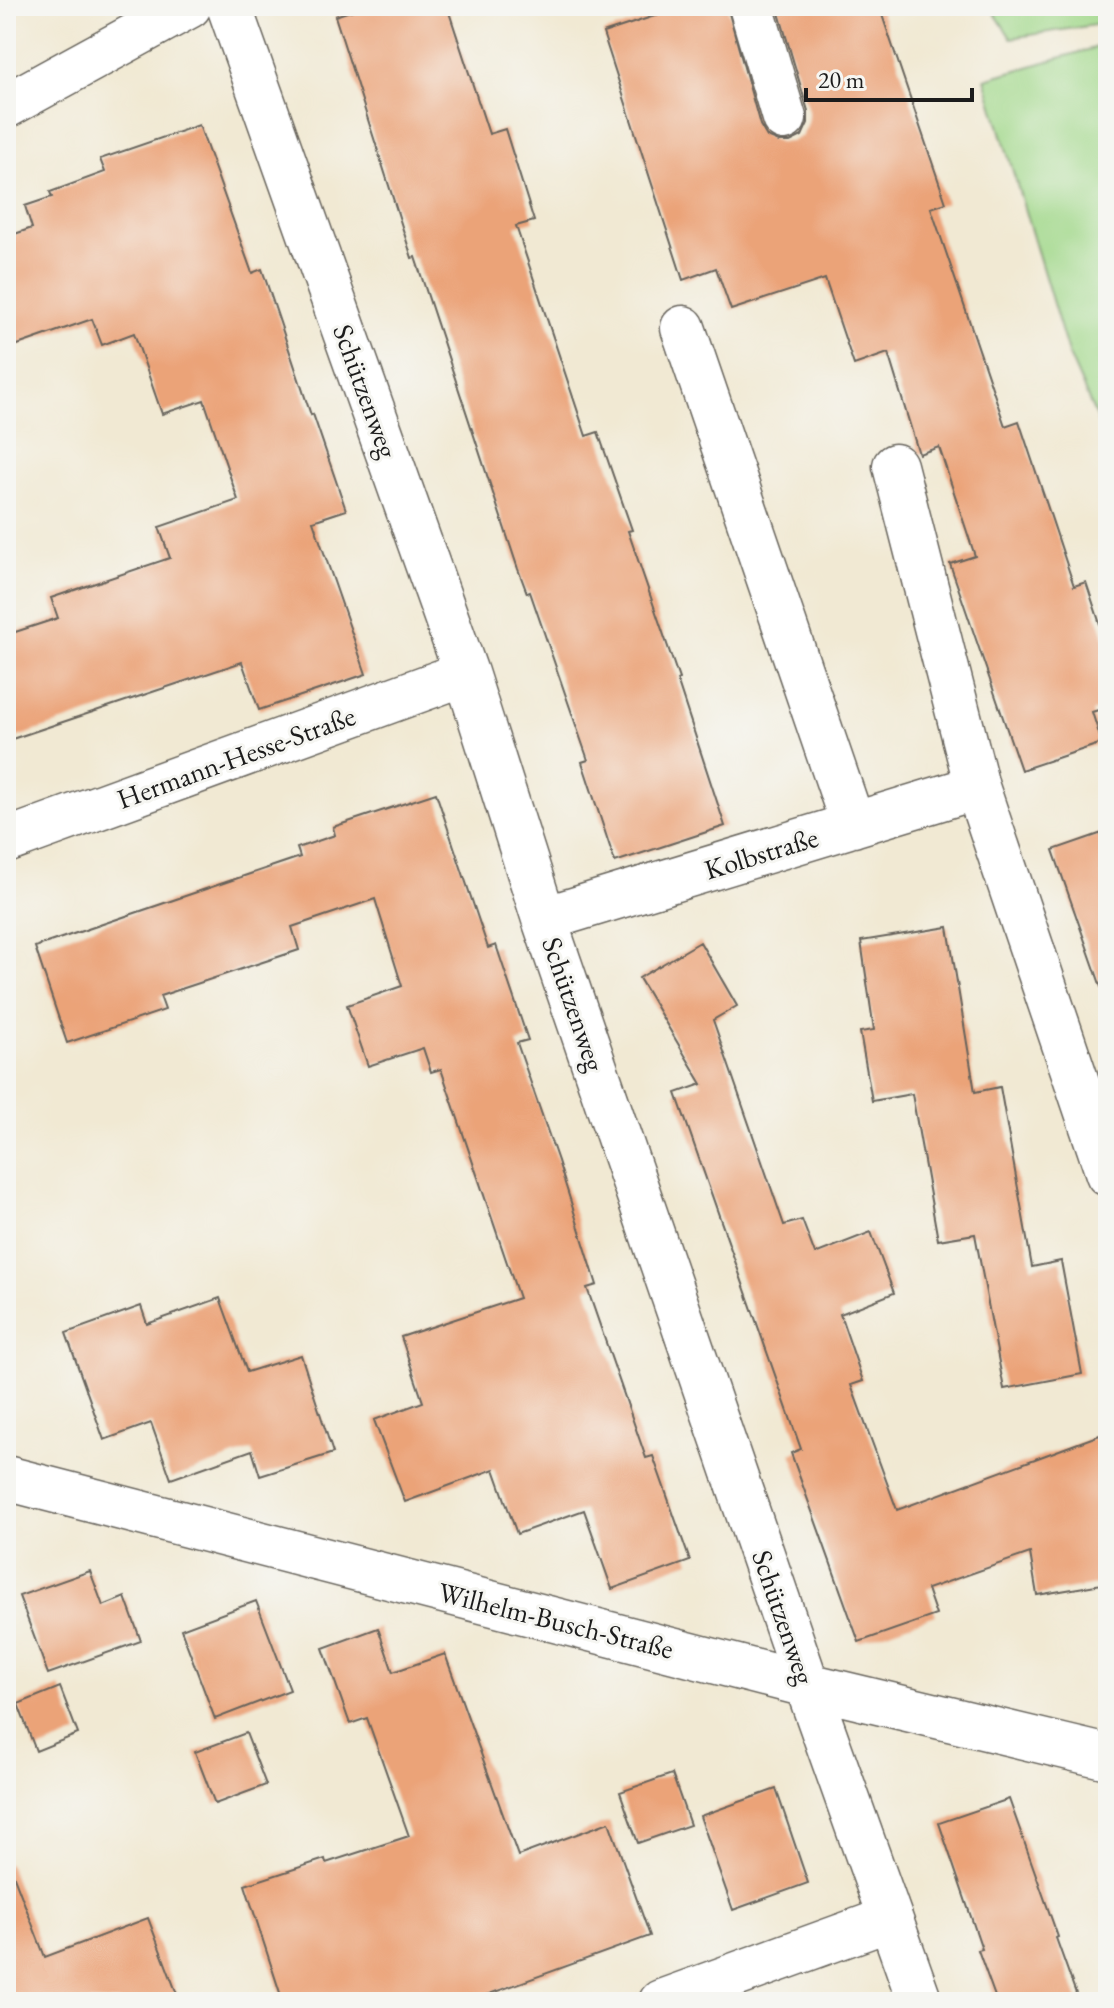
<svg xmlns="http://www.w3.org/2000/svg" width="1114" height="2008" viewBox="0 0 1114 2008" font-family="'EB Garamond',serif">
	<rect width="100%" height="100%" fill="#f6f6f2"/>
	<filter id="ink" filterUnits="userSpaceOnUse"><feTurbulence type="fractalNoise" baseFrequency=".0125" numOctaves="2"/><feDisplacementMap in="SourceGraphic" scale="16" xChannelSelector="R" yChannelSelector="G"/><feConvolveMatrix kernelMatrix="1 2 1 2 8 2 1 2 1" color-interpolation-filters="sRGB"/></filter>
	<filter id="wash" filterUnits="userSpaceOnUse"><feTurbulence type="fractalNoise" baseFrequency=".006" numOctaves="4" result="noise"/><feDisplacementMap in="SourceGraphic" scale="32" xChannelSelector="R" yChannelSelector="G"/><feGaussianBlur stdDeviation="1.8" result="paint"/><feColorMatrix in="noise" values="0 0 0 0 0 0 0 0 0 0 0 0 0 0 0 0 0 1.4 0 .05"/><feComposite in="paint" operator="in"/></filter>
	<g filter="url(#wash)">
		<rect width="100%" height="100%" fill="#f1e9d3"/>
		<path fill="#a1d88a" stroke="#5e7a53" stroke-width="2" d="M 990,6 L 1108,6 L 1108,23 L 1011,38 Z
			M 1108,44 L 1108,444 L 1068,353 L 985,79 Z"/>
		<g id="blocks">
			<path fill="#eba378" d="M 365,6 L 447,6 L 489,134 L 505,129 L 534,221 L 516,226 L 586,436 L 598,432 L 632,530 L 628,531 L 679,679 L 677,680 L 725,826 L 615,862 L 582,762 L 588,760 L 530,592 L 527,593 L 518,569 L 415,257 L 412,258 L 335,16 Z
				M 685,6 L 727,6 L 760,125 L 767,137 L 779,142 L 790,142 L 802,136 L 808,123 L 808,111 L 777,6 L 879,6 L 946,203 L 931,208 L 1005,426 L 1019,421 L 1074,586 L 1086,582 L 1108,648 L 1108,707 L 1092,712 L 1102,743 L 1021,770 L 950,564 L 975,556 L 939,447 L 919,454 L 888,353 L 854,365 L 825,279 L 731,310 L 716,268 L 683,280 L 603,33 Z
				M 199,125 L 252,273 L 262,269 L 311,415 L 313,414 L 346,510 L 313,521 L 366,674 L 259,710 L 242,662 L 6,741 L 6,635 L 58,618 L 51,598 L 170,558 L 159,527 L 238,500 L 204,400 L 162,414 L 134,333 L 102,345 L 92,319 L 6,349 L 6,237 L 32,228 L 25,206 L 52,197 L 50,192 L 105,172 L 100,159 Z
				M 436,793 L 488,948 L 496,945 L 528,1040 L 517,1043 L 558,1161 L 597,1285 L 587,1288 L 646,1458 L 653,1456 L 690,1561 L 612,1589 L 584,1510 L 517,1534 L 494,1469 L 405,1502 L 374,1420 L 423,1402 L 401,1337 L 519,1298 L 441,1069 L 431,1072 L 423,1048 L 368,1066 L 347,1005 L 402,986 L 375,899 L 292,927 L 299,950 L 160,996 L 165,1010 L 67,1043 L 35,947 L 300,857 L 297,848 L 335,835 L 333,827 Z
				M 1108,831 L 1108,986 L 1101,987 L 1053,850 Z
				M 948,927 L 975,1092 L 1000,1087 L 1032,1267 L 1061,1261 L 1082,1374 L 1004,1389 L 975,1234 L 938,1240 L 912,1094 L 872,1101 L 860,1032 L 874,1030 L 861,941 Z
				M 700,942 L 737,1006 L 713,1020 L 784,1225 L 802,1220 L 815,1254 L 871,1232 L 894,1293 L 840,1314 L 863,1381 L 851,1385 L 897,1510 L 1108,1432 L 1108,1583 L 1037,1595 L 1030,1553 L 927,1589 L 936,1615 L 859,1642 L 791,1453 L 801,1449 L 676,1093 L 702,1084 L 639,978 Z
				M 220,1298 L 247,1372 L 301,1355 L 333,1453 L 260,1476 L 252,1450 L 171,1479 L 151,1423 L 104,1440 L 66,1333 L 141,1306 L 147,1324 Z
				M 90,1571 L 103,1606 L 125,1597 L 141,1641 L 48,1674 L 19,1596 Z
				M 256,1601 L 290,1690 L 215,1719 L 181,1629 Z
				M 378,1628 L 393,1672 L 445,1654 L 518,1856 L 609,1822 L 650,1936 L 467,2002 L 283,2002 L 245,1885 L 325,1859 L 326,1863 L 409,1836 L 367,1718 L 350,1724 L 323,1648 Z
				M 60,1687 L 78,1734 L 36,1751 L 18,1704 Z
				M 246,1733 L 266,1785 L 215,1804 L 195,1752 Z
				M 672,1774 L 690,1825 L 638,1843 L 620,1792 Z
				M 776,1789 L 808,1883 L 733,1910 L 700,1816 Z
				M 1009,1799 L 1058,1937 L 1056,1938 L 1079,2002 L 997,2002 L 978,1950 L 982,1949 L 939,1823 Z
				M 6,1864 L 9,1864 L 45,1957 L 148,1918 L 180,2002 L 6,2002 Z"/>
		</g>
	</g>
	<g filter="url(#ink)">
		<use href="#blocks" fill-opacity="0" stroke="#67645c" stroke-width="2"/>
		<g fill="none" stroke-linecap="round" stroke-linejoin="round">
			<defs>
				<path id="minor" d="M 229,6 L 466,673 L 544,919 L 807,1685 L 920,2002
					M 751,6 L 784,118
					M 6,106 L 189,6
					M 683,328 L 853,825
					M 895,466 L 977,787 L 1108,1174
					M 6,841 L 466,673
					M 544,919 L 977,787
					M 6,1478 L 807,1685 L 1108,1757
					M 661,2002 L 889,1919"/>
			</defs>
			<use href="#minor" stroke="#67645c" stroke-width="47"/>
			<use href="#minor" stroke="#fff" stroke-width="44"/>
		</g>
	</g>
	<g text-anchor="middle" stroke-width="6" stroke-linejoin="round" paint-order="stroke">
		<g font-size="28" fill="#1c1c1c" stroke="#f6f6f2">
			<text transform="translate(366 391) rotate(70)" y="10">Schützenweg</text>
			<text transform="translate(236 757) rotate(-20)" y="10">Hermann-Hesse-Straße</text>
			<text transform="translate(761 853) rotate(-17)" y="10">Kolbstraße</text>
			<text transform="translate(574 1004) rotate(71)" y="10">Schützenweg</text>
			<text transform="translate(784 1617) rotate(71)" y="10">Schützenweg</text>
			<text transform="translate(556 1620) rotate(14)" y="10">Wilhelm-Busch-Straße</text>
		</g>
	</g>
	<rect width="1114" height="2008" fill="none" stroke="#f6f6f2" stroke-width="32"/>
	<path d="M806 88v12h166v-12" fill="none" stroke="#1c1c1c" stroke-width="4"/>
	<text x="818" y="88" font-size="24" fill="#1c1c1c" stroke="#f6f6f2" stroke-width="6" paint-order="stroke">20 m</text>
</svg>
